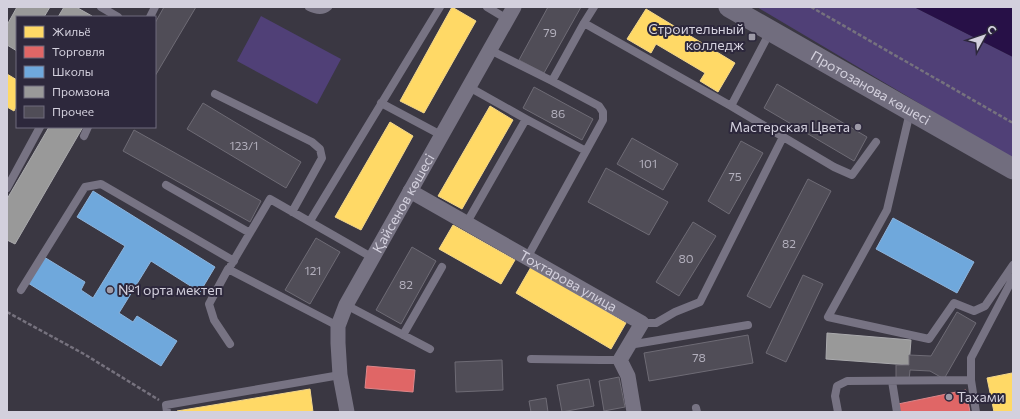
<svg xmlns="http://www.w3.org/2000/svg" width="1020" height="419" viewBox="0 0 1020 419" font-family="Commissioner,sans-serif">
	<rect width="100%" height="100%" fill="#3a3742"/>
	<path fill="#504077" d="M 757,7 L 914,7 L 1013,57 L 1013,159 Z
		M 261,16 L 341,59 L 317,104 L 237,61 Z"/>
	<path fill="#271047" d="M 914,7 L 1013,7 L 1013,57 Z"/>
	<path fill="#ffd966" stroke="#f2d68a" d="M 452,7 L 476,21 L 424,113 L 400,101 Z
		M 646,9 L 735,63 L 718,92 L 700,81 L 705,73 L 656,44 L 651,53 L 627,39 Z
		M 7,74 L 17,80 L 17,105 L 14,111 L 7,107 Z
		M 490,106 L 513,120 L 462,209 L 438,196 Z
		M 390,122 L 413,136 L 361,230 L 335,217 Z
		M 453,225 L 515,260 L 501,284 L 439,249 Z
		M 531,267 L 626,323 L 611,349 L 516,293 Z
		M 1012,373 L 1013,378 L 1013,412 L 994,412 L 987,378 Z
		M 310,389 L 313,412 L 177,412 L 177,411 Z"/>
	<path fill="#e06666" stroke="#dc868a" d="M 367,366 L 415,370 L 413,392 L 365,388 Z
		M 966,390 L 970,412 L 899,412 L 898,404 Z"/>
	<path fill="#6fa8dc" stroke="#8db4dc" d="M 93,191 L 215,267 L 200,292 L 151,261 L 119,313 L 133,322 L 137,316 L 177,341 L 161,366 L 28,283 L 44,257 L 85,282 L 81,290 L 93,298 L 125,246 L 77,217 Z
		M 893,218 L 974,262 L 957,293 L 876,249 Z"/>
	<path fill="#999" stroke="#aaaaad" d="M 17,7 L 50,7 L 44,17 L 17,17 L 17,51 L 7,45 L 7,25 Z
		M 64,7 L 76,7 L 92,16 L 58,17 Z
		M 49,127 L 83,127 L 15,244 L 7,240 L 7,199 Z
		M 827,333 L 911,340 L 909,365 L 826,359 Z"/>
	<path fill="#504d57" stroke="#6e6b75" d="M 164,7 L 196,7 L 155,76 L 155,23 Z
		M 548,7 L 581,7 L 544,73 L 519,60 Z
		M 777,84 L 867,137 L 854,161 L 764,108 Z
		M 534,87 L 593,119 L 582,140 L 523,108 Z
		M 203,103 L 301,162 L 286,188 L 187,129 Z
		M 134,130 L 261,201 L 250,222 L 123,151 Z
		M 632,138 L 678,164 L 663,190 L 617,164 Z
		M 741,141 L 763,153 L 729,214 L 708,201 Z
		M 606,168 L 668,202 L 649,235 L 588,202 Z
		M 808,179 L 831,191 L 770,308 L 747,296 Z
		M 693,222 L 716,236 L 679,296 L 656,282 Z
		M 316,238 L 340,252 L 310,304 L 285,290 Z
		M 412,247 L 436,261 L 401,324 L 376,310 Z
		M 803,275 L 823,284 L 786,362 L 766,353 Z
		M 957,312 L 976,323 L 944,379 L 930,371 L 910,370 L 909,380 L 896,379 L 896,365 L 909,365 L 909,355 L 931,356 Z
		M 748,335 L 753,363 L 649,381 L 644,353 Z
		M 502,360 L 503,390 L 456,392 L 455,362 Z
		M 619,377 L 625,407 L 604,411 L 599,381 Z
		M 589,379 L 594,406 L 562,412 L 557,385 Z
		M 546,398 L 548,412 L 531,412 L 529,401 Z"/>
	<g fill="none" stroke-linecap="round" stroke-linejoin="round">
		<path stroke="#76727e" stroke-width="2.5" stroke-dasharray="4 2" stroke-linecap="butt" d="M 811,7 L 1013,123
			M 7,312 L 84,354 L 159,400"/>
		<path stroke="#777383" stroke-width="8" d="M 101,7 L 118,17
			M 309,7 C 315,10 322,12 328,7
			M 487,7 L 507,19
			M 150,17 L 155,7
			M 584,23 L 594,7
			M 490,50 L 552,81 L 584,23 L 731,106 L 770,32
			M 552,81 L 599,106 L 603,112 L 603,120 L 586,151
			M 215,94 L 312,142 L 320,149 L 322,158 L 292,212
			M 381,103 L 441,135
			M 731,106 L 834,167 L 852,175 L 876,142
			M 910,112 L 887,210 L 828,317 L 929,339 L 954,303 L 974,311 L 985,306 L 1013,265
			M 526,119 L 586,151 L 527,258
			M 84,136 L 88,127
			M 166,185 L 250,233
			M 7,188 L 40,127
			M 310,221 L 440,7
			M 466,224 L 526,119 L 469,87
			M 231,265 L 270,199 L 373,258
			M 21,290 L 85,187 L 101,184 L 234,261
			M 346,305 L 430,349
			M 642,323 L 656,323 L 675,312 L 700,302 L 783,137
			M 403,335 L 442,267
			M 230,344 L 214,320 L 209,304 L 228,269 L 338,326
			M 629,345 L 748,325
			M 531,359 L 600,360 L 620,360
			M 892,381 L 897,412
			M 696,408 L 697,412
			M 167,412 L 166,405 L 340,375
			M 838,412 L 835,396 L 837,386 L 847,381 L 971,380
			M 976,412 L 971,380 L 971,358 L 1013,278"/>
		<g stroke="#777383" stroke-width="15">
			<path id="s1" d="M 410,191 L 642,323 L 620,360 L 628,376 L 634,412"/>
			<path id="s2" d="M 347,412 L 340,375 L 338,343 L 338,326 L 346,305 L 514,7"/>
		</g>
		<path stroke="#716d7e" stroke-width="21" id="s3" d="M 729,7 L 1013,169"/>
	</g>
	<g fill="#9d9aa7" stroke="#2d283c" stroke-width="1.5">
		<rect x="748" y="33" width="8" height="8" rx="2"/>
		<circle cx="858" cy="127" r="4"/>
		<circle cx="110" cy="290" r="4"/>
		<circle cx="949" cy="397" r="4"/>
	</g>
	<g text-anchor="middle" stroke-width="4" stroke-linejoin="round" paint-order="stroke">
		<g font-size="12" fill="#b2afbc">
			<text x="550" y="37">79</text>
			<text x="558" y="118">86</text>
			<text x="244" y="150">123/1</text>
			<text x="648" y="168">101</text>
			<text x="735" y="181">75</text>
			<text x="789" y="248">82</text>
			<text x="686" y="263">80</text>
			<text x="313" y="275">121</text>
			<text x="406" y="289">82</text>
			<text x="699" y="362">78</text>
		</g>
		<g font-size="14" fill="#d3d0dd" stroke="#2d283c" text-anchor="end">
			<text x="744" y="34">Строительный<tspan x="744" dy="16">колледж</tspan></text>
			<text x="850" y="132">Мастерская Цвета</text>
			<text x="118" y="295" text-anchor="start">№1 орта мектеп</text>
			<text x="957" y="402" text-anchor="start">Тахами</text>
		</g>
		<g font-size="14" fill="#d3d0dd" stroke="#2d283c">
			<text dy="5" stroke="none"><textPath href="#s3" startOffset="163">Протозанова көшесі</textPath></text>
			<text dy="5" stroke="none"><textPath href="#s2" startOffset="226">Қайсенов көшесі</textPath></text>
			<text dy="5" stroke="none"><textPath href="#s1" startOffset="182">Тохтарова улица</textPath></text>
		</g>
	</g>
	<rect width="1020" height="419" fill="none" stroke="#d3d0dd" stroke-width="16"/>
	<rect x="16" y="16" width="140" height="112" fill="#2d283c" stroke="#6f6b7c"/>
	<rect x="24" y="26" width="20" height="12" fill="#ffd966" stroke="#6f6b7c"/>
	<text x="52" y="36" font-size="12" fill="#d3d0dd">Жильё</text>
	<rect x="24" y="46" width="20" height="12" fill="#e06666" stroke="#6f6b7c"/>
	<text x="52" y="56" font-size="12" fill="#d3d0dd">Торговля</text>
	<rect x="24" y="66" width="20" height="12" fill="#6fa8dc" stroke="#6f6b7c"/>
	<text x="52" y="76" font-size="12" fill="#d3d0dd">Школы</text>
	<rect x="24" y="86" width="20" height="12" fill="#999999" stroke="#6f6b7c"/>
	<text x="52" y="96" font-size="12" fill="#d3d0dd">Промзона</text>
	<rect x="24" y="106" width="20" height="12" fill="#504d57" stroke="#6f6b7c"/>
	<text x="52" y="116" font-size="12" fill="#d3d0dd">Прочее</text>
	<g transform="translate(984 36) rotate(50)" stroke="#2d283c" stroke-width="3" paint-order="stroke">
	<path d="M0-3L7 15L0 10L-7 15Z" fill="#d3d0dd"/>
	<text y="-6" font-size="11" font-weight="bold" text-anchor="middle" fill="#d3d0dd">С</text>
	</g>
</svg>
